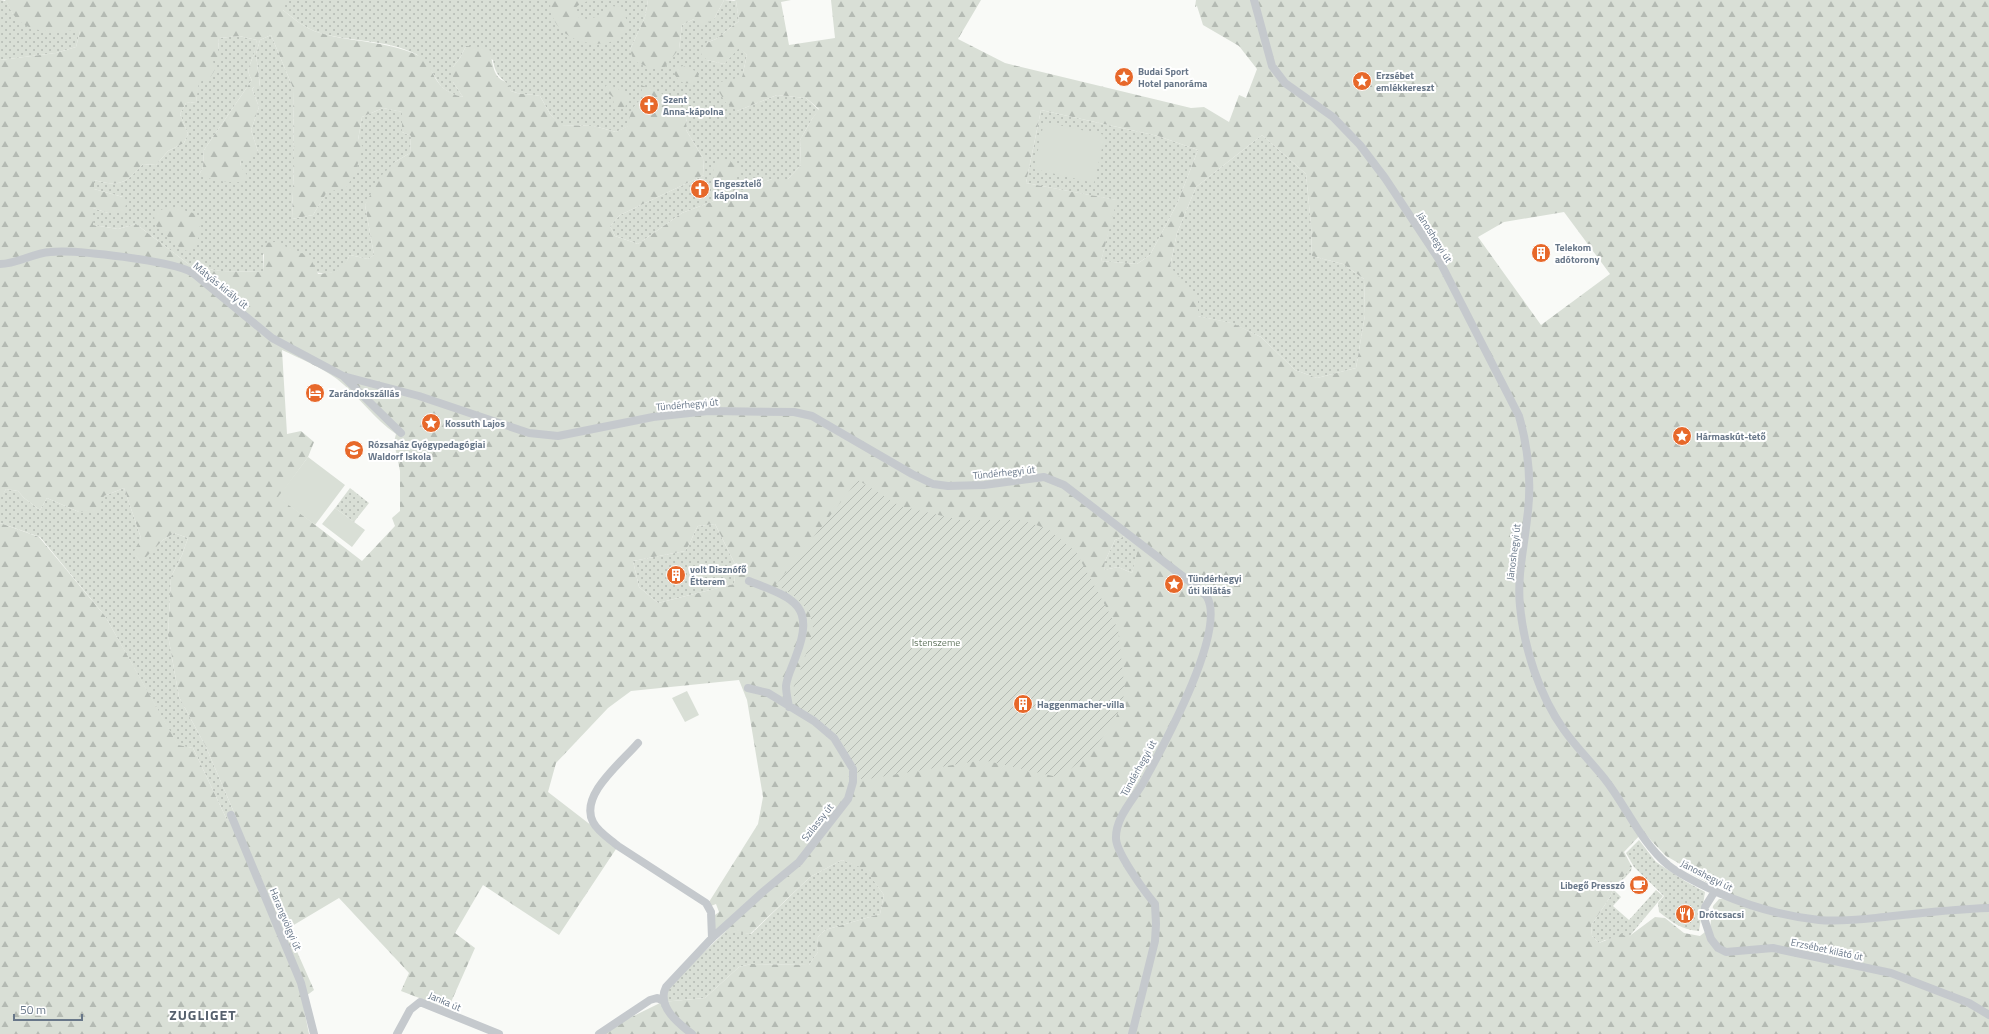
<svg xmlns="http://www.w3.org/2000/svg" width="1989" height="1034" viewBox="0 0 1989 1034" font-family="'Titillium Web',sans-serif">
	<defs>
		<pattern id="grass-dots" width="8" height="8" patternUnits="userSpaceOnUse"><rect width="8" height="8" fill="#d9dfd6"/><path d="M2 2h.1M6 6h.1" fill="none" stroke="#b4bab3" stroke-width="1.8" stroke-linecap="round"/></pattern>
		<pattern id="forest-firs" width="22" height="20" patternUnits="userSpaceOnUse"><rect width="22" height="20" fill="#d9dfd6"/><path d="M5 1l3.5 6h-7zM16 11l3.5 6h-7z" fill="#b4bab3"/></pattern>
		<pattern id="garden-furrows" width="10" height="10" patternUnits="userSpaceOnUse"><rect width="10" height="10" fill="#d9dfd6"/><path d="M-1 1l2-2M0 10L10 0M9 11l2-2" fill="none" stroke="#b4bab3"/></pattern>
	</defs>
	<rect width="100%" height="100%" fill="#f9faf7"/>
	<path fill="url(#grass-dots)" d="M 0,0 L 6,1 L 13,14 L 80,31 L 76,47 L 56,53 L 0,60 Z
		M 283,0 L 648,0 L 645,17 L 630,50 L 679,49 L 682,25 L 694,19 L 714,19 L 724,0 L 736,1 L 739,21 L 716,39 L 706,43 L 707,60 L 724,64 L 739,47 L 747,55 L 742,77 L 737,111 L 777,95 L 806,98 L 819,110 L 812,119 L 800,140 L 801,165 L 788,179 L 772,179 L 682,213 L 638,244 L 615,236 L 610,226 L 620,215 L 704,175 L 703,158 L 686,130 L 687,115 L 643,98 C 632,106 631,113 629,126 L 616,132 L 594,126 L 560,125 L 550,114 L 540,96 C 528,93 524,96 511,91 C 504,76 496,80 493,60 L 466,46 L 460,58 L 453,67 L 453,82 L 463,97 C 435,90 441,80 424,62 C 422,60 419,56 416,54 C 386,39 350,42 320,33 C 306,29 294,19 283,10 Z
		M 271,35 L 293,88 L 294,162 L 292,219 L 313,215 L 358,140 L 362,117 L 383,108 L 403,112 L 402,132 L 411,136 L 410,153 L 395,162 L 365,205 L 374,255 L 368,259 L 350,255 C 348,258 347,263 344,266 C 328,285 282,261 263,254 L 264,272 L 221,271 L 191,266 L 136,224 L 118,229 L 93,225 L 93,208 L 108,213 L 123,197 L 94,189 L 94,180 C 120,187 125,184 143,164 L 156,165 L 168,151 L 184,143 L 188,134 L 180,114 L 186,103 L 196,102 L 198,82 L 218,50 L 219,38 L 239,36 L 257,40 C 256,46 255,53 252,59 C 249,68 246,71 252,80 L 204,150 L 203,167 L 199,175 L 240,166 L 241,160 L 258,152 L 251,130 L 259,107 L 252,89 L 255,86 L 260,86 L 256,54 L 260,40 Z
		M 1041,110 L 1158,136 L 1198,150 L 1177,204 L 1150,255 L 1137,264 L 1101,261 L 1116,200 L 1026,183 Z
		M 1262,135 L 1306,174 L 1311,225 L 1312,256 L 1343,264 L 1364,279 L 1365,315 L 1356,368 L 1317,378 L 1295,370 L 1261,337 L 1231,323 L 1198,316 L 1170,267 L 1177,233 L 1196,187 Z
		M 124,488 L 141,538 L 134,553 L 140,561 L 163,540 L 174,533 L 188,538 L 182,555 L 171,577 L 168,635 L 179,697 L 206,747 L 236,817 L 227,820 L 193,748 L 178,746 L 105,616 L 40,537 L 0,523 L 0,497 L 2,496 L 6,489 L 18,491 L 24,498 L 40,510 L 47,498 L 79,512 L 104,496 Z
		M 350,488 L 369,503 L 354,522 L 335,508 Z
		M 715,524 L 736,566 L 734,584 L 658,603 L 639,587 L 633,561 L 685,551 C 691,543 693,534 698,526 Z
		M 1125,536 L 1139,549 L 1132,573 L 1118,567 L 1104,570 L 1105,561 L 1115,540 Z
		M 1711,839 L 1721,880 L 1717,888 L 1690,873 Z
		M 1639,840 L 1656,862 L 1685,881 L 1705,892 L 1699,931 C 1682,930 1672,922 1659,912 L 1658,903 L 1664,896 L 1634,867 L 1626,853 Z
		M 842,860 L 865,868 L 884,895 L 880,914 L 825,930 L 817,938 L 818,952 L 809,965 L 751,964 L 739,967 L 705,998 L 662,1002 L 671,984 L 727,930 L 751,934 L 810,877 Z
		M 1632,867 L 1631,871 L 1614,890 L 1621,897 L 1613,906 L 1629,920 L 1656,890 L 1663,896 L 1628,938 L 1605,940 L 1599,943 L 1592,936 L 1591,926 L 1610,897 L 1614,887 Z"/>
	<path fill="url(#forest-firs)" fill-rule="evenodd" d="M 5,0 L 283,0 L 283,10 C 294,19 306,29 320,33 C 351,42 385,41 415,54 C 439,64 426,88 463,97 L 453,82 L 453,67 L 460,58 L 466,46 L 489,48 C 492,57 492,70 498,77 C 505,84 506,78 511,91 C 523,96 529,93 540,96 L 550,114 L 561,125 L 594,126 L 616,132 L 628,126 C 630,113 632,106 643,98 L 641,85 L 670,97 L 687,115 L 686,130 L 703,158 L 704,175 L 620,215 L 610,226 L 615,236 L 638,244 L 682,213 L 772,179 L 788,179 L 801,165 L 800,140 L 812,119 L 819,109 L 806,98 L 777,95 L 737,111 L 725,102 L 718,90 L 720,82 L 742,77 L 747,55 L 739,48 L 724,64 L 707,60 L 701,54 L 706,43 L 716,39 L 739,21 L 736,1 L 734,0 L 791,0 L 781,2 L 789,45 L 835,38 L 831,0 L 981,0 L 958,39 L 1005,63 L 1191,108 L 1204,107 L 1229,122 L 1239,95 L 1246,98 L 1257,69 L 1239,46 L 1203,25 L 1197,6 L 1195,7 L 1196,0 L 1989,0 L 1989,1034 L 597,1034 L 662,1002 L 705,998 L 739,967 L 751,964 L 809,965 L 818,952 L 817,938 L 825,930 L 880,914 L 884,895 L 865,869 L 842,860 L 810,877 L 750,934 L 715,929 L 715,915 L 719,912 L 716,904 L 711,906 L 709,902 L 758,824 L 763,797 L 747,700 L 739,680 L 631,691 L 608,708 L 556,763 L 548,792 L 618,846 L 559,935 L 483,885 L 455,933 L 475,948 L 448,1009 L 401,991 L 409,973 L 339,898 L 287,929 L 314,990 L 302,999 L 309,1034 L 0,1034 L 0,523 L 39,537 L 105,616 L 178,745 L 193,748 L 227,820 L 236,817 L 206,747 L 179,697 L 168,635 L 171,577 L 182,555 L 188,538 L 174,533 L 163,540 L 141,562 L 133,553 L 141,538 L 124,488 L 104,496 L 97,512 L 79,512 L 47,498 L 40,510 L 24,498 L 18,491 L 6,489 L 2,497 L 0,497 L 0,60 L 56,53 L 76,47 L 80,31 C 55,29 31,38 13,14 C 10,10 8,4 5,0 ZM 271,35 L 293,88 L 294,162 L 292,219 L 313,215 L 327,192 L 346,188 L 355,173 L 363,147 L 358,140 L 362,117 L 383,108 L 402,112 L 402,132 L 411,136 L 410,153 L 395,162 L 379,178 L 365,205 L 374,255 L 368,259 L 350,255 C 342,272 336,272 318,274 L 310,257 L 275,242 L 264,243 L 264,272 L 221,271 L 191,266 L 136,224 L 118,229 L 93,225 L 93,208 L 108,213 L 123,213 L 127,202 L 123,197 L 94,189 L 94,180 C 120,187 125,184 143,164 L 156,165 L 168,151 L 184,143 L 188,134 L 180,114 L 186,103 L 196,102 L 199,82 L 209,79 L 215,70 L 213,61 L 219,61 L 222,56 L 218,50 L 219,38 L 239,36 L 257,40 C 255,46 255,53 252,59 C 249,68 246,71 252,80 L 204,150 L 203,167 L 199,175 C 213,180 225,183 240,182 L 247,175 L 240,166 L 241,160 L 250,159 L 258,152 L 251,130 L 259,107 L 252,89 L 255,86 L 260,87 L 256,54 L 260,40 ZM 1041,110 L 1158,136 L 1198,150 L 1177,204 L 1150,255 L 1137,264 L 1101,261 L 1117,200 L 1026,183 ZM 1262,135 L 1306,174 L 1311,225 L 1312,256 L 1343,264 L 1364,279 L 1365,315 L 1356,368 L 1317,378 L 1295,370 L 1261,337 L 1232,323 L 1198,316 L 1198,296 L 1170,267 L 1177,233 L 1196,187 ZM 1564,212 L 1610,274 L 1541,325 L 1478,237 L 1504,222 ZM 282,350 C 301,359 321,367 337,379 C 359,396 374,419 396,434 L 394,442 L 400,471 L 400,511 L 392,518 L 395,526 L 362,561 L 279,497 L 308,457 L 314,442 L 301,431 L 287,434 ZM 715,524 L 736,566 L 734,584 L 658,603 L 639,587 L 633,561 L 685,551 C 691,543 693,534 698,526 ZM 1125,536 L 1138,549 L 1132,573 L 1118,567 L 1104,570 L 1105,561 L 1115,540 ZM 1643,832 L 1666,856 L 1689,869 L 1702,866 L 1710,871 L 1731,891 L 1727,899 L 1719,899 L 1713,906 L 1710,928 L 1700,936 L 1684,933 L 1665,918 L 1655,917 L 1628,937 L 1621,934 L 1599,943 L 1592,936 L 1591,926 L 1610,897 L 1614,887 L 1632,867 L 1624,852 Z
		M 550,0 L 591,0 L 580,4 L 574,9 L 578,17 L 587,19 L 601,16 L 605,8 L 612,6 L 619,7 C 658,53 548,61 550,0 Z
		M 648,0 L 724,0 L 714,19 L 704,25 L 694,19 L 682,25 L 679,49 L 663,69 L 650,68 L 634,61 L 630,50 L 645,17 Z
		M 683,66 L 698,72 L 699,79 C 690,86 679,85 674,73 L 676,68 Z
		M 608,84 L 624,92 L 628,97 L 625,108 L 614,107 L 613,97 L 608,93 L 605,87 Z
		M 729,160 L 740,170 C 737,181 728,187 718,188 L 714,185 L 713,166 L 719,161 Z
		M 173,207 L 193,213 L 198,217 L 200,223 L 200,235 L 192,250 L 187,251 L 180,248 L 155,225 L 154,214 L 163,209 Z"/>
	<path fill="url(#garden-furrows)" d="M 858,480 L 900,506 L 960,520 L 1021,520 L 1048,529 L 1076,552 L 1118,629 L 1125,692 L 1114,723 L 1087,756 L 1064,774 L 1057,777 L 983,760 L 862,780 L 840,743 L 801,710 L 795,701 L 793,690 L 809,646 L 813,627 L 809,611 L 793,595 L 776,585 Z"/>
	<path fill="#d9dfd6" d="M 1044,122 L 1105,135 L 1094,183 L 1034,169 Z
		M 308,457 L 345,485 L 315,525 L 278,497 Z
		M 335,508 L 365,530 L 352,547 L 322,524 Z
		M 687,691 L 699,715 L 685,722 L 672,698 Z"/>
	<g fill="none" stroke-linecap="round" stroke-linejoin="round">
		<path stroke="#c5c9cd" stroke-width="8" d="M 1254,0 L 1272,66 L 1285,83 L 1333,117 L 1360,145 L 1385,178 L 1438,258 L 1519,416 C 1529,451 1532,484 1527,519 C 1524,548 1517,576 1520,606 C 1524,648 1539,695 1564,730 C 1576,747 1591,762 1604,778 C 1627,807 1640,841 1668,865 C 1683,877 1702,885 1719,893 C 1751,907 1784,916 1819,920 C 1841,922 1864,919 1885,917 C 1920,913 1954,909 1989,908
			M 0,264 C 17,264 33,253 50,252 C 75,249 173,261 193,273 L 272,338 L 343,376 L 419,396 L 529,433 L 558,436 L 653,417 L 708,411 L 794,412 L 812,416 L 912,474 L 933,484 L 948,486 L 984,485 L 1044,477 L 1064,485 L 1198,588 C 1201,591 1205,594 1207,597 C 1227,632 1161,750 1143,783 C 1133,800 1115,818 1116,839 C 1117,854 1145,892 1155,904 L 1156,924 L 1155,941 L 1132,1034
			M 343,376 L 401,433
			M 749,581 C 793,598 816,604 796,656 C 793,665 787,676 786,686 C 786,693 788,700 789,707
			M 638,743 C 622,762 579,795 593,822 C 598,832 610,839 618,846 L 706,903 L 711,912 L 712,938
			M 231,815 L 301,983 L 314,1034
			M 1715,891 L 1705,907 L 1705,921 L 1711,939 L 1718,948 L 1726,952 L 1773,948 L 1891,973 L 1969,1003 L 1989,1015
			M 397,1034 L 410,1010 L 420,1002 L 499,1034
			M 599,1034 L 650,1000 L 657,998 L 664,1001
			M 692,1034 C 679,1024 656,1006 666,987 L 712,938 L 764,891 L 799,862 L 848,799 L 853,782 L 853,769 L 834,738 L 814,721 L 768,693 L 748,688"/>
	</g>
	<defs>
		<symbol id="sight-disc" viewBox="-11 -11 22 22"><circle r="9.5" fill="#e7682a" stroke="#fff"/><path d="M0-6L1.8-2.2L6-1.7L2.9 1.2L3.7 5.4L0 3.3L-3.7 5.4L-2.9 1.2L-6-1.7L-1.8-2.2Z" fill="#fff"/></symbol>
		<symbol id="church-disc" viewBox="-11 -11 22 22"><circle r="9.5" fill="#e7682a" stroke="#fff"/><path d="M-1.2-6h2.4v3.5h3.3v2.4h-3.3V6h-2.4V-.1h-3.3v-2.4h3.3Z" fill="#fff"/></symbol>
		<symbol id="building-disc" viewBox="-11 -11 22 22"><circle r="9.5" fill="#e7682a" stroke="#fff"/><path d="M-4-6H4V6H1V3H-1V6H-4ZM-2.5-4.3h1.7v1.8h-1.7ZM.8-4.3h1.7v1.8H.8ZM-2.5-1h1.7V.8h-1.7ZM.8-1h1.7V.8H.8Z" fill="#fff"/></symbol>
		<symbol id="hotel-disc" viewBox="-11 -11 22 22"><circle r="9.5" fill="#e7682a" stroke="#fff"/><path d="M-6-4.5h1.5V1H6V5H4.5V3h-9V5H-6ZM-4 0a1.8 1.8 0 1 1 3.6 0ZM.5 0V-2.5h3Q6-2.5 6 0Z" fill="#fff"/></symbol>
		<symbol id="school-disc" viewBox="-11 -11 22 22"><circle r="9.5" fill="#e7682a" stroke="#fff"/><path d="M0-5L7-2L0 1L-7-2ZM-4 1L0 2.5L4 1V4Q0 6-4 4Z" fill="#fff"/></symbol>
		<symbol id="cafe-disc" viewBox="-11 -11 22 22"><circle r="9.5" fill="#e7682a" stroke="#fff"/><path d="M-5.5-4.5H6V0H3Q3 3.5 0 3.5H-2.5Q-5.5 3.5-5.5 0ZM3-3.2v2h1.7v-2ZM-6 4.5H4V6H-6Z" fill="#fff"/></symbol>
		<symbol id="restaurant-disc" viewBox="-11 -11 22 22"><circle r="9.5" fill="#e7682a" stroke="#fff"/><path d="M-5-6h1v4h1v-4h1v4h1v-4h1v5L-1.5 .5V6h-2V.5L-5-1ZM5-6V6H3V1.5H1.5Q1.5-4 5-6Z" fill="#fff"/></symbol>
	</defs>
	<g fill-rule="evenodd">
		<use href="#sight-disc" x="1113" y="66" width="22" height="22"/>
		<use href="#sight-disc" x="1351" y="70" width="22" height="22"/>
		<use href="#church-disc" x="638" y="94" width="22" height="22"/>
		<use href="#church-disc" x="689" y="178" width="22" height="22"/>
		<use href="#building-disc" x="1530" y="242" width="22" height="22"/>
		<use href="#hotel-disc" x="304" y="382" width="22" height="22"/>
		<use href="#sight-disc" x="420" y="412" width="22" height="22"/>
		<use href="#sight-disc" x="1671" y="425" width="22" height="22"/>
		<use href="#school-disc" x="343" y="439" width="22" height="22"/>
		<use href="#building-disc" x="665" y="564" width="22" height="22"/>
		<use href="#sight-disc" x="1163" y="573" width="22" height="22"/>
		<use href="#building-disc" x="1012" y="693" width="22" height="22"/>
		<use href="#cafe-disc" x="1628" y="874" width="22" height="22"/>
		<use href="#restaurant-disc" x="1674" y="903" width="22" height="22"/>
	</g>
	<g text-anchor="middle" stroke-width="4" stroke-linejoin="round" paint-order="stroke">
		<g font-size="10" font-weight="bold" fill="#687789" stroke="#fff" text-anchor="start">
			<text x="1138" y="75">Budai Sport<tspan x="1138" dy="12">Hotel panoráma</tspan></text>
			<text x="1376" y="79">Erzsébet<tspan x="1376" dy="12">emlékkereszt</tspan></text>
			<text x="663" y="103">Szent<tspan x="663" dy="12">Anna-kápolna</tspan></text>
			<text x="714" y="187">Engesztelő<tspan x="714" dy="12">kápolna</tspan></text>
			<text x="1555" y="251">Telekom<tspan x="1555" dy="12">adótorony</tspan></text>
			<text x="329" y="397">Zarándokszállás</text>
			<text x="445" y="427">Kossuth Lajos</text>
			<text x="1696" y="440">Hármaskút-tető</text>
			<text x="368" y="448">Rózsaház Gyógypedagógiai<tspan x="368" dy="12">Waldorf Iskola</tspan></text>
			<text x="690" y="573">volt Disznófő<tspan x="690" dy="12">Étterem</tspan></text>
			<text x="1188" y="582">Tündérhegyi<tspan x="1188" dy="12">úti kilátás</tspan></text>
			<text x="1037" y="708">Haggenmacher-villa</text>
			<text x="1625" y="889" text-anchor="end">Libegő Presszó</text>
			<text x="1699" y="918">Drótcsacsi</text>
		</g>
		<g font-size="10" fill="#687789" stroke="#fff">
			<text transform="translate(1435 237) rotate(58)" y="4">Jánoshegyi út</text>
			<text transform="translate(221 285) rotate(39)" y="4">Mátyás király út</text>
			<text transform="translate(687 404) rotate(-5)" y="4">Tündérhegyi út</text>
			<text transform="translate(1004 472) rotate(-6)" y="4">Tündérhegyi út</text>
			<text transform="translate(1513 552) rotate(-83)" y="4">Jánoshegyi út</text>
			<text transform="translate(1138 768) rotate(-61)" y="4">Tündérhegyi út</text>
			<text transform="translate(817 822) rotate(-52)" y="4">Szilassy út</text>
			<text transform="translate(1707 875) rotate(27)" y="4">Jánoshegyi út</text>
			<text transform="translate(286 919) rotate(67)" y="4">Harangvölgyi út</text>
			<text transform="translate(1827 949) rotate(12)" y="4">Erzsébet kilátó út</text>
			<text transform="translate(445 1001) rotate(23)" y="4">Janka út</text>
		</g>
		<g font-size="10" fill="#667a63" stroke="#fff">
			<text x="936" y="646">Istenszeme</text>
		</g>
		<g font-size="14" font-weight="bold" letter-spacing="1" fill="#56616e" stroke="#fff">
			<text x="203" y="1020">ZUGLIGET</text>
		</g>
	</g>
	<path d="M14 1014v6h68v-6" fill="none" stroke="#687789" stroke-width="2"/>
	<text x="20" y="1014" font-size="12" fill="#687789" stroke="#ffffff" stroke-width="3" paint-order="stroke">50 m</text>
</svg>
